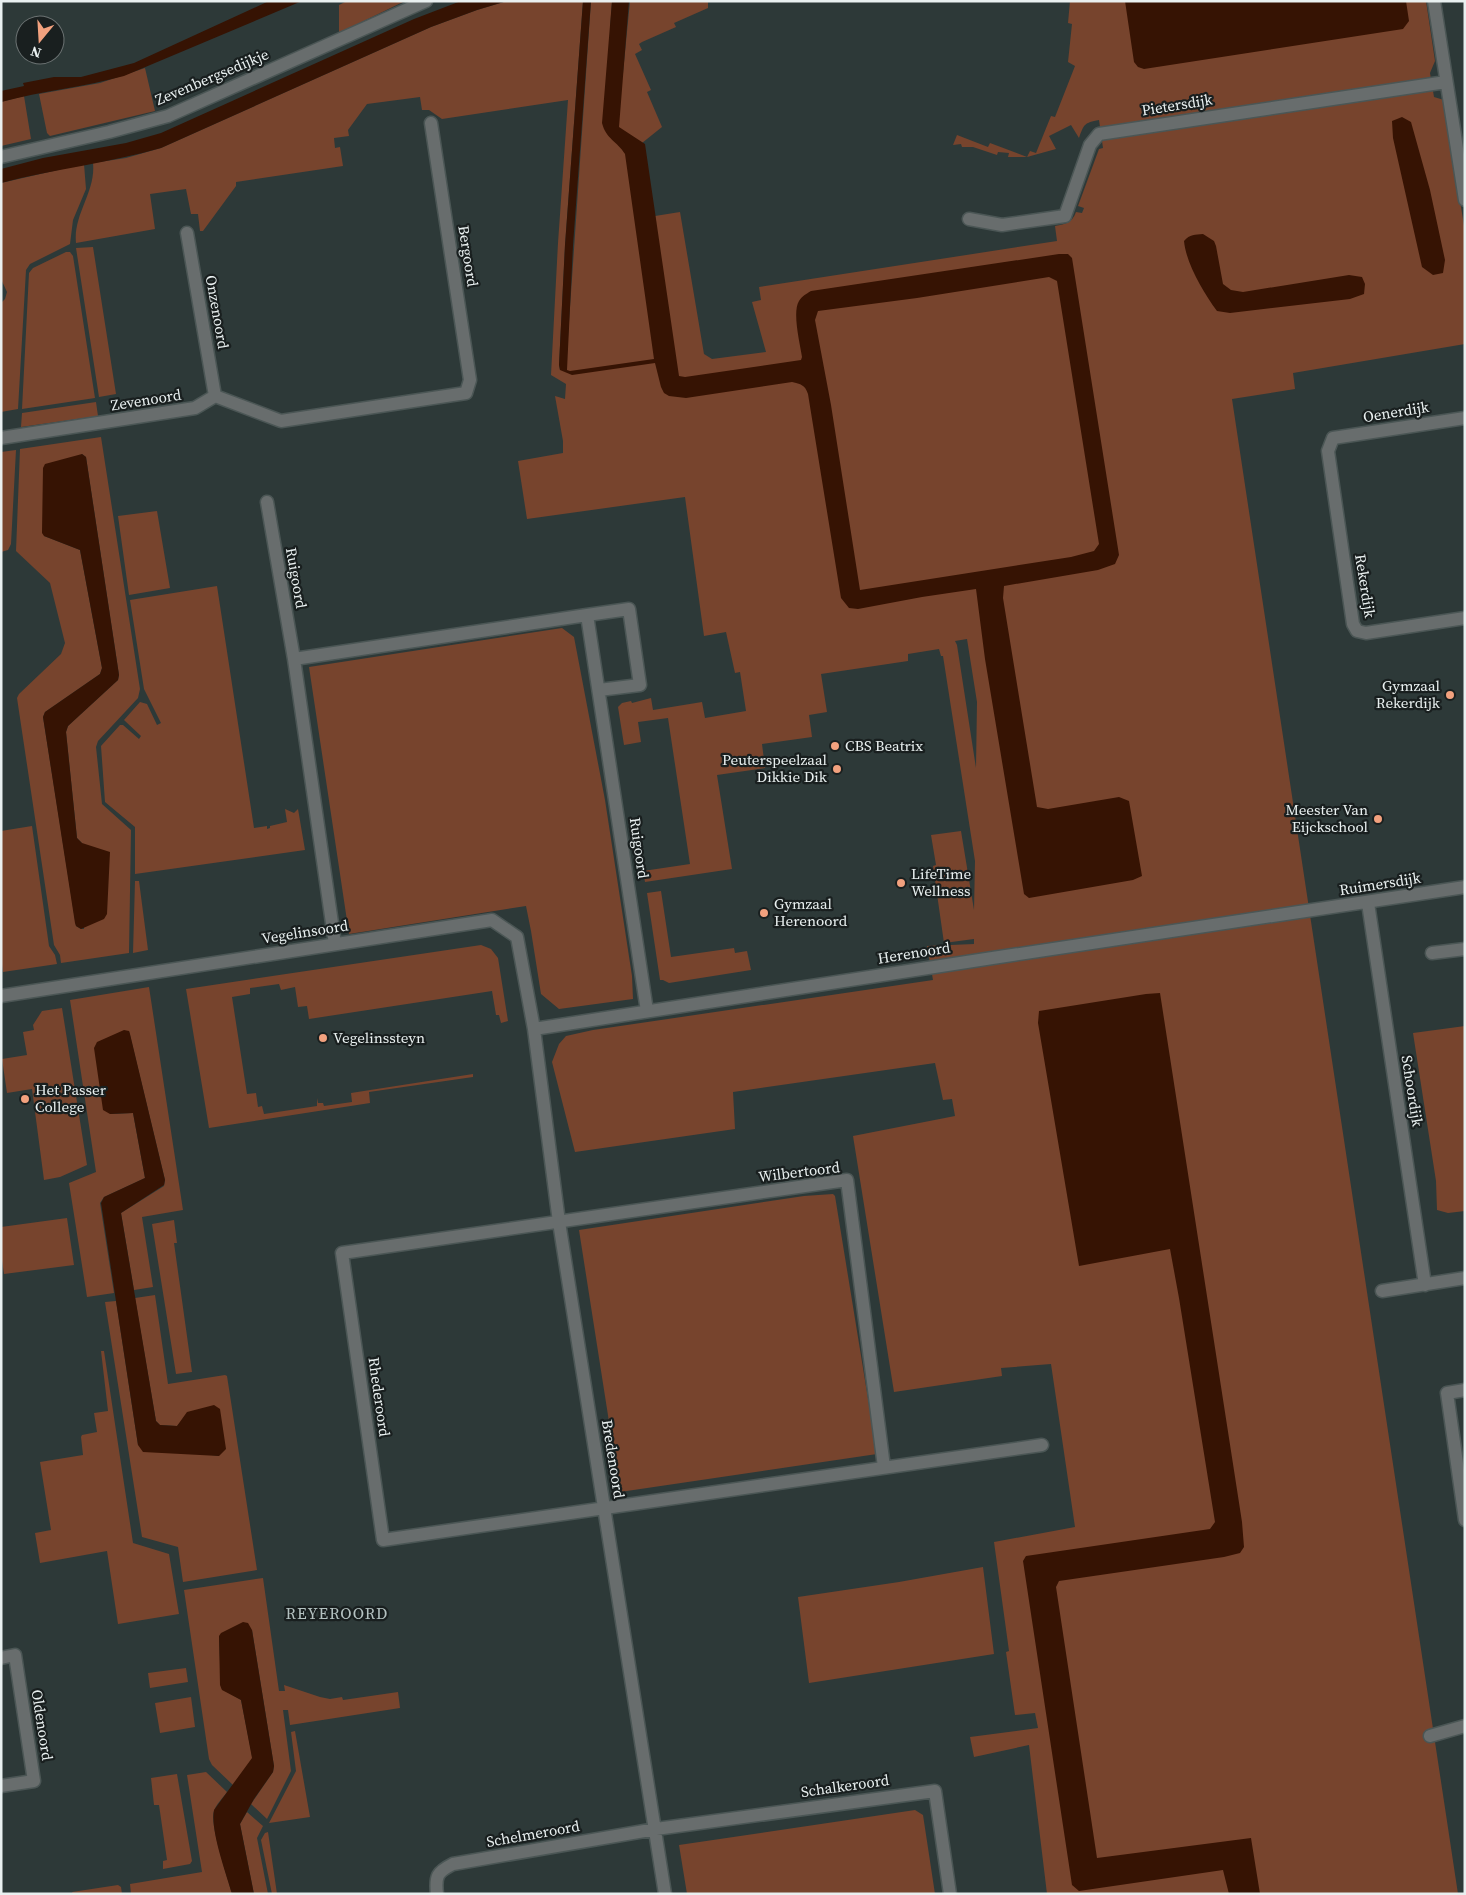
<svg xmlns="http://www.w3.org/2000/svg" width="1466" height="1895" viewBox="0 0 1466 1895" font-family="'Source Serif 4',serif">
	<rect width="100%" height="100%" fill="#2d3938"/>
	<path fill="#77442d" fill-rule="evenodd" d="M 347,1 L 405,1 L 339,33 L 339,5 Z
		M 507,1 L 583,1 L 565,245 L 559,365 L 560,370 L 567,370 L 566,366 L 591,1 L 612,1 L 610,29 L 623,73 L 630,1 L 708,1 L 708,8 L 674,23 L 676,27 L 642,42 L 639,44 L 642,50 L 635,54 L 651,90 L 647,92 L 662,127 L 642,143 L 638,140 L 657,226 L 655,216 L 680,212 L 704,354 L 712,359 L 766,352 L 752,302 L 761,300 L 759,287 L 1057,241 L 1055,226 C 1066,224 1072,223 1076,212 L 1082,213 L 1084,208 L 1078,206 L 1099,149 L 1103,148 L 1099,120 C 1084,123 1084,124 1079,138 L 1071,125 L 1049,136 L 1056,149 L 1027,157 L 1008,157 L 1009,153 L 998,152 L 997,155 L 973,147 L 962,147 L 961,144 L 953,145 L 957,135 L 988,147 L 990,143 L 1027,157 L 1030,151 L 1036,153 L 1051,116 L 1055,117 L 1075,66 L 1068,62 L 1072,24 L 1068,23 L 1070,1 L 1426,1 L 1435,61 L 1430,73 L 1434,97 L 1444,100 L 1465,232 L 1465,344 L 1293,373 L 1295,389 L 1232,399 L 1458,1894 L 1047,1894 L 1029,1745 L 974,1757 L 970,1737 L 1038,1728 L 1035,1713 L 1015,1715 L 1006,1652 L 1009,1651 L 994,1542 L 1075,1527 L 1051,1364 L 1001,1368 L 1002,1376 L 894,1392 L 853,1136 L 955,1116 L 952,1099 L 943,1100 L 935,1063 L 733,1092 L 735,1129 L 575,1152 L 552,1062 L 559,1044 L 566,1036 L 593,1030 L 933,980 L 927,946 L 974,944 L 974,939 L 944,943 L 933,866 L 936,865 L 931,835 L 961,831 L 974,910 L 975,861 L 943,656 L 941,656 L 939,649 L 908,654 L 908,661 L 821,674 L 827,712 L 809,715 L 812,737 L 762,744 L 765,768 L 717,775 L 732,869 L 645,882 L 643,871 L 690,864 L 668,718 L 638,722 L 641,742 L 624,745 L 618,707 L 622,703 L 631,701 L 632,703 L 651,698 L 653,710 L 702,702 L 705,718 L 746,711 L 740,672 L 735,673 L 726,632 L 704,636 L 685,497 L 527,519 L 518,461 L 563,453 L 563,441 L 555,396 L 565,399 L 566,384 L 551,375 L 558,243 L 568,100 L 442,119 L 429,110 L 422,110 L 420,97 L 367,104 L 348,130 L 349,136 L 334,138 L 335,148 L 340,147 L 343,166 L 236,182 L 236,186 L 203,231 L 200,231 L 198,214 L 191,214 L 186,189 L 150,194 L 155,229 L 76,243 C 73,214 96,192 93,163 L 126,158 L 161,148 L 431,27 L 477,10 ZM 967,639 L 977,702 L 976,768 L 957,645 L 955,641 Z
		M 145,68 L 155,111 L 50,136 L 47,133 L 39,94 L 100,83 Z
		M 24,96 L 31,139 L 1,146 L 1,102 Z
		M 84,164 L 86,189 L 73,220 L 70,244 L 30,264 L 26,270 L 18,409 L 1,412 L 1,303 L 5,299 L 7,292 L 1,279 L 1,183 Z
		M 93,247 L 116,394 L 99,397 L 76,248 Z
		M 66,252 L 70,252 L 73,256 L 95,398 L 22,409 L 29,273 L 33,268 Z
		M 96,402 L 98,416 L 21,427 L 22,413 Z
		M 101,437 L 140,689 L 138,698 L 98,741 L 96,747 L 102,804 L 131,830 L 129,953 L 61,963 L 60,955 L 54,945 L 17,698 L 19,694 L 61,654 L 65,643 L 50,583 L 16,551 L 20,449 ZM 82,454 L 86,457 L 119,675 L 118,680 L 68,726 L 66,732 L 77,838 L 82,843 L 84,929 L 81,929 L 76,926 L 43,717 L 45,712 L 100,674 L 102,668 L 80,550 L 44,536 Z
		M 16,450 L 11,544 L 8,550 L 1,552 L 1,452 Z
		M 157,511 L 170,588 L 129,595 L 118,516 Z
		M 217,586 L 254,828 L 267,826 L 267,829 L 270,828 L 270,826 L 287,822 L 285,809 L 294,813 L 298,809 L 305,850 L 135,874 L 135,827 L 105,802 L 101,746 L 120,725 L 123,725 L 139,739 L 141,736 L 124,720 L 140,702 L 147,704 L 157,725 L 161,723 L 144,689 L 130,600 Z
		M 562,628 L 574,637 L 605,800 L 632,976 L 633,999 L 559,1009 L 541,994 L 531,931 L 526,906 L 349,934 L 309,667 Z
		M 32,826 L 49,946 L 55,955 L 57,964 L 3,972 L 1,957 L 1,831 Z
		M 135,881 L 139,881 L 148,950 L 133,953 Z
		M 661,891 L 671,957 L 734,948 L 735,953 L 747,951 L 751,970 L 669,983 L 663,980 L 660,980 L 647,893 Z
		M 481,945 L 491,949 L 498,958 L 508,1021 L 501,1023 L 499,1015 L 496,1015 L 492,991 L 309,1019 L 307,1006 L 298,1007 L 295,987 L 281,990 L 279,984 L 250,988 L 250,994 L 232,997 L 247,1094 L 256,1093 L 258,1107 L 262,1106 L 264,1114 L 317,1106 L 317,1098 L 318,1103 L 323,1103 L 324,1106 L 352,1102 L 351,1093 L 473,1074 L 473,1077 L 369,1092 L 370,1103 L 209,1128 L 186,989 Z
		M 149,987 L 183,1210 L 142,1217 L 153,1287 L 134,1290 L 121,1213 L 164,1186 L 165,1180 L 129,1031 L 110,1114 L 133,1113 L 145,1178 L 104,1197 L 100,1203 L 114,1293 L 87,1297 L 69,1183 L 96,1172 L 70,1000 Z
		M 62,1008 L 87,1165 L 60,1177 L 44,1180 L 32,1089 L 7,1093 L 2,1059 L 27,1055 L 23,1032 L 34,1030 L 33,1025 L 42,1011 Z
		M 1465,1026 L 1465,1211 L 1448,1213 L 1437,1210 L 1436,1181 L 1413,1033 Z
		M 833,1194 L 835,1196 L 877,1454 L 620,1492 L 579,1230 L 804,1196 Z
		M 67,1218 L 74,1265 L 4,1274 L 1,1254 L 1,1227 Z
		M 174,1220 L 177,1243 L 174,1243 L 192,1372 L 176,1374 L 152,1224 Z
		M 155,1295 L 168,1384 L 225,1375 L 227,1376 L 257,1570 L 183,1582 L 178,1547 L 142,1537 L 105,1302 L 116,1301 L 138,1445 L 219,1456 L 179,1424 L 177,1426 L 160,1425 L 156,1421 L 135,1298 Z
		M 101,1351 L 104,1351 L 133,1543 L 169,1554 L 179,1614 L 118,1624 L 107,1551 L 40,1563 L 35,1533 L 51,1530 L 40,1462 L 83,1455 L 81,1437 L 82,1435 L 97,1432 L 94,1413 L 108,1411 Z
		M 983,1567 L 994,1654 L 809,1683 L 798,1597 L 899,1582 Z
		M 263,1578 L 279,1691 L 285,1691 L 284,1685 L 320,1697 L 330,1699 L 342,1697 L 343,1700 L 398,1692 L 400,1708 L 290,1725 L 288,1710 L 283,1710 L 291,1771 L 267,1819 L 251,1804 L 273,1772 L 274,1766 L 252,1630 L 219,1636 L 221,1688 L 241,1700 L 252,1756 L 252,1761 L 233,1785 L 212,1765 L 209,1759 L 184,1590 Z
		M 186,1668 L 188,1682 L 150,1688 L 148,1673 Z
		M 191,1697 L 195,1727 L 160,1733 L 155,1703 Z
		M 295,1731 L 310,1817 L 269,1823 L 296,1771 L 291,1732 Z
		M 206,1772 L 227,1792 C 223,1798 216,1804 214,1811 C 209,1824 228,1878 232,1894 L 131,1894 L 130,1884 L 202,1872 L 187,1775 Z
		M 177,1774 L 192,1861 L 190,1864 L 163,1869 L 163,1861 L 167,1860 L 159,1805 L 154,1805 L 151,1778 Z
		M 915,1810 L 923,1815 L 935,1894 L 687,1894 L 679,1845 Z
		M 247,1812 L 263,1826 L 257,1838 L 268,1894 L 254,1894 L 240,1824 Z
		M 268,1832 L 277,1894 L 272,1894 L 261,1840 L 265,1833 Z
		M 118,1885 L 121,1887 L 122,1894 L 73,1894 L 72,1892 Z"/>
	<path fill="#361303" fill-rule="evenodd" d="M 269,1 L 302,1 L 124,76 C 84,87 42,91 1,102 L 1,91 L 24,86 L 23,83 L 54,77 L 81,77 L 134,63 Z
		M 461,1 L 507,1 L 477,10 L 431,27 L 161,148 C 109,163 54,169 1,183 L 1,169 L 43,158 L 126,143 L 161,133 L 414,19 Z
		M 583,1 L 591,1 L 573,245 L 567,370 L 570,371 L 654,359 L 625,154 C 617,141 606,139 602,123 L 612,1 L 629,1 L 619,127 L 645,144 L 679,376 L 685,377 L 801,360 L 802,357 C 800,344 792,312 799,301 C 802,296 806,294 811,291 L 1059,254 L 1068,254 L 1072,258 L 1119,555 L 1115,564 L 1098,570 L 1004,586 L 1003,598 L 1037,807 L 1048,809 L 1119,797 L 1129,801 L 1142,876 L 1133,880 L 1029,898 L 1024,894 L 985,659 L 976,589 L 922,597 L 858,609 L 849,608 L 841,598 L 808,394 C 805,385 801,384 792,382 L 686,398 L 669,396 L 664,393 L 661,387 L 655,363 L 572,375 L 560,370 L 559,365 L 565,245 ZM 1049,277 L 1057,281 L 1099,544 L 1094,551 L 1071,557 L 860,590 L 831,405 L 815,320 L 818,311 L 917,298 Z
		M 1125,1 L 1406,1 L 1409,21 L 1403,29 L 1144,69 L 1138,67 L 1134,62 Z
		M 1402,117 L 1411,122 L 1430,190 L 1445,260 L 1443,273 L 1433,275 L 1422,267 L 1393,138 L 1392,121 Z
		M 1203,234 L 1214,241 L 1216,246 L 1223,284 L 1231,290 L 1243,292 L 1349,275 L 1362,277 L 1365,284 L 1364,294 L 1350,299 L 1230,313 L 1217,311 C 1203,292 1186,263 1184,241 C 1190,234 1195,235 1203,234 Z
		M 82,454 L 86,457 L 119,675 L 118,680 L 68,726 L 66,732 L 77,838 L 82,843 L 110,852 L 107,914 L 104,919 L 81,929 L 76,926 L 75,923 L 43,717 L 45,712 L 100,674 L 102,668 L 80,550 L 44,536 L 42,533 L 43,468 L 45,464 Z
		M 1160,993 L 1242,1522 L 1244,1547 L 1240,1553 L 1224,1557 L 1059,1581 L 1056,1587 L 1097,1858 L 1251,1838 L 1260,1894 L 1229,1894 L 1223,1870 L 1079,1891 L 1072,1885 L 1023,1561 L 1026,1556 L 1210,1529 L 1215,1522 L 1179,1298 L 1170,1249 L 1079,1266 L 1038,1023 L 1039,1011 L 1146,994 Z
		M 124,1030 L 129,1031 L 130,1034 L 165,1180 L 164,1185 L 121,1213 L 156,1421 L 160,1425 L 177,1426 L 187,1412 L 214,1405 L 220,1409 L 226,1449 L 219,1456 L 143,1452 L 138,1445 L 101,1203 L 104,1197 L 145,1178 L 133,1113 L 110,1114 L 103,1110 L 94,1048 L 97,1042 Z
		M 243,1622 L 248,1623 L 252,1630 L 274,1766 L 273,1772 L 254,1799 L 240,1824 L 254,1894 L 232,1894 C 226,1873 210,1830 214,1810 L 252,1758 L 241,1700 L 222,1690 L 220,1685 L 219,1636 L 221,1633 Z"/>
	<g fill="none" stroke-linecap="round" stroke-linejoin="round">
		<defs>
			<path id="minor" d="M 1434,1 L 1465,200
				M 1,157 L 109,132 L 168,116 L 426,1
				M 969,219 L 1002,225 L 1065,216 L 1090,145 L 1099,134 L 1446,82
				M 187,233 L 215,396
				M 1465,418 L 1333,438 L 1328,451 L 1353,624 L 1357,631 L 1366,633 L 1465,618
				M 1,438 L 195,408 L 215,396 L 281,421 L 466,393 L 470,380 L 431,123
				M 267,502 L 294,659 L 335,944
				M 587,615 L 629,609 L 640,685 L 599,690
				M 294,659 L 587,615 L 647,1011
				M 1368,903 L 1425,1285
				M 1432,953 L 1465,949
				M 1,996 L 492,920 L 517,937 L 534,1029 L 559,1222 L 665,1894
				M 534,1029 L 986,959 L 1465,887
				M 1382,1291 L 1465,1278
				M 1465,1390 L 1447,1393 L 1465,1520
				M 884,1467 L 847,1180 L 342,1253 L 383,1540 L 1042,1445
				M 1,1658 L 15,1655 L 34,1781 L 1,1786
				M 1430,1736 L 1465,1726
				M 437,1894 C 435,1876 437,1872 453,1864 L 656,1829 L 935,1791 L 950,1894"/>
		</defs>
		<use href="#minor" stroke="#4b5655" stroke-width="15"/>
		<use href="#minor" stroke="#686d6d" stroke-width="12"/>
	</g>
	<g fill="#f2a17e" stroke="#191f1f" stroke-width="2">
		<circle cx="1450" cy="695" r="5"/>
		<circle cx="835" cy="746" r="5"/>
		<circle cx="837" cy="769" r="5"/>
		<circle cx="1378" cy="819" r="5"/>
		<circle cx="901" cy="883" r="5"/>
		<circle cx="764" cy="913" r="5"/>
		<circle cx="323" cy="1038" r="5"/>
		<circle cx="25" cy="1099" r="5"/>
	</g>
	<g text-anchor="middle" stroke-width="4.5" stroke-linejoin="round" paint-order="stroke">
		<g font-size="15" fill="#e9f0f0" stroke="#191f1f">
			<text transform="translate(212 77) rotate(-23)" y="5">Zevenbergsedijkje</text>
			<text transform="translate(1177 105) rotate(-9)" y="5">Pietersdijk</text>
			<text transform="translate(468 256) rotate(81)" y="5">Bergoord</text>
			<text transform="translate(217 312) rotate(80)" y="5">Onzenoord</text>
			<text transform="translate(146 400) rotate(-9)" y="5">Zevenoord</text>
			<text transform="translate(1396 412) rotate(-9)" y="5">Oenerdijk</text>
			<text transform="translate(296 578) rotate(80)" y="5">Ruigoord</text>
			<text transform="translate(1365 586) rotate(81)" y="5">Rekerdijk</text>
			<text transform="translate(639 848) rotate(82)" y="5">Ruigoord</text>
			<text transform="translate(1380 884) rotate(-9)" y="5">Ruimersdijk</text>
			<text transform="translate(305 932) rotate(-9)" y="5">Vegelinsoord</text>
			<text transform="translate(914 953) rotate(-9)" y="5">Herenoord</text>
			<text transform="translate(1412 1091) rotate(81)" y="5">Schoordijk</text>
			<text transform="translate(799 1172) rotate(-7)" y="5">Wilbertoord</text>
			<text transform="translate(379 1397) rotate(82)" y="5">Rhederoord</text>
			<text transform="translate(613 1459) rotate(81)" y="5">Bredenoord</text>
			<text transform="translate(42 1725) rotate(81)" y="5">Oldenoord</text>
			<text transform="translate(845 1786) rotate(-8)" y="5">Schalkeroord</text>
			<text transform="translate(533 1834) rotate(-10)" y="5">Schelmeroord</text>
		</g>
		<g font-size="15" fill="#e9f0f0" stroke="#191f1f" text-anchor="start">
			<text x="1440" y="691" text-anchor="end">Gymzaal<tspan x="1440" dy="17">Rekerdijk</tspan></text>
			<text x="845" y="751">CBS Beatrix</text>
			<text x="827" y="765" text-anchor="end">Peuterspeelzaal<tspan x="827" dy="17">Dikkie Dik</tspan></text>
			<text x="1368" y="815" text-anchor="end">Meester Van<tspan x="1368" dy="17">Eijckschool</tspan></text>
			<text x="911" y="879">LifeTime<tspan x="911" dy="17">Wellness</tspan></text>
			<text x="774" y="909">Gymzaal<tspan x="774" dy="17">Herenoord</tspan></text>
			<text x="333" y="1043">Vegelinssteyn</text>
			<text x="35" y="1095">Het Passer<tspan x="35" dy="17">College</tspan></text>
		</g>
		<g font-size="16" letter-spacing="1" fill="#b4c2c1" stroke="#191f1f">
			<text x="337" y="1619">REYEROORD</text>
		</g>
	</g>
	<rect width="1466" height="1895" fill="none" stroke="#e9f0f0" stroke-width="5"/>
	<g transform="translate(40 40) rotate(198)"><circle r="24" fill="#191f1f" stroke="#6c7373"/>
	<path d="M0-4L9 19L0 12L-9 19Z" fill="#f2a17e"/>
	<text y="-8" font-size="14" font-weight="bold" text-anchor="middle" fill="#e9f0f0">N</text>
	</g>
</svg>
